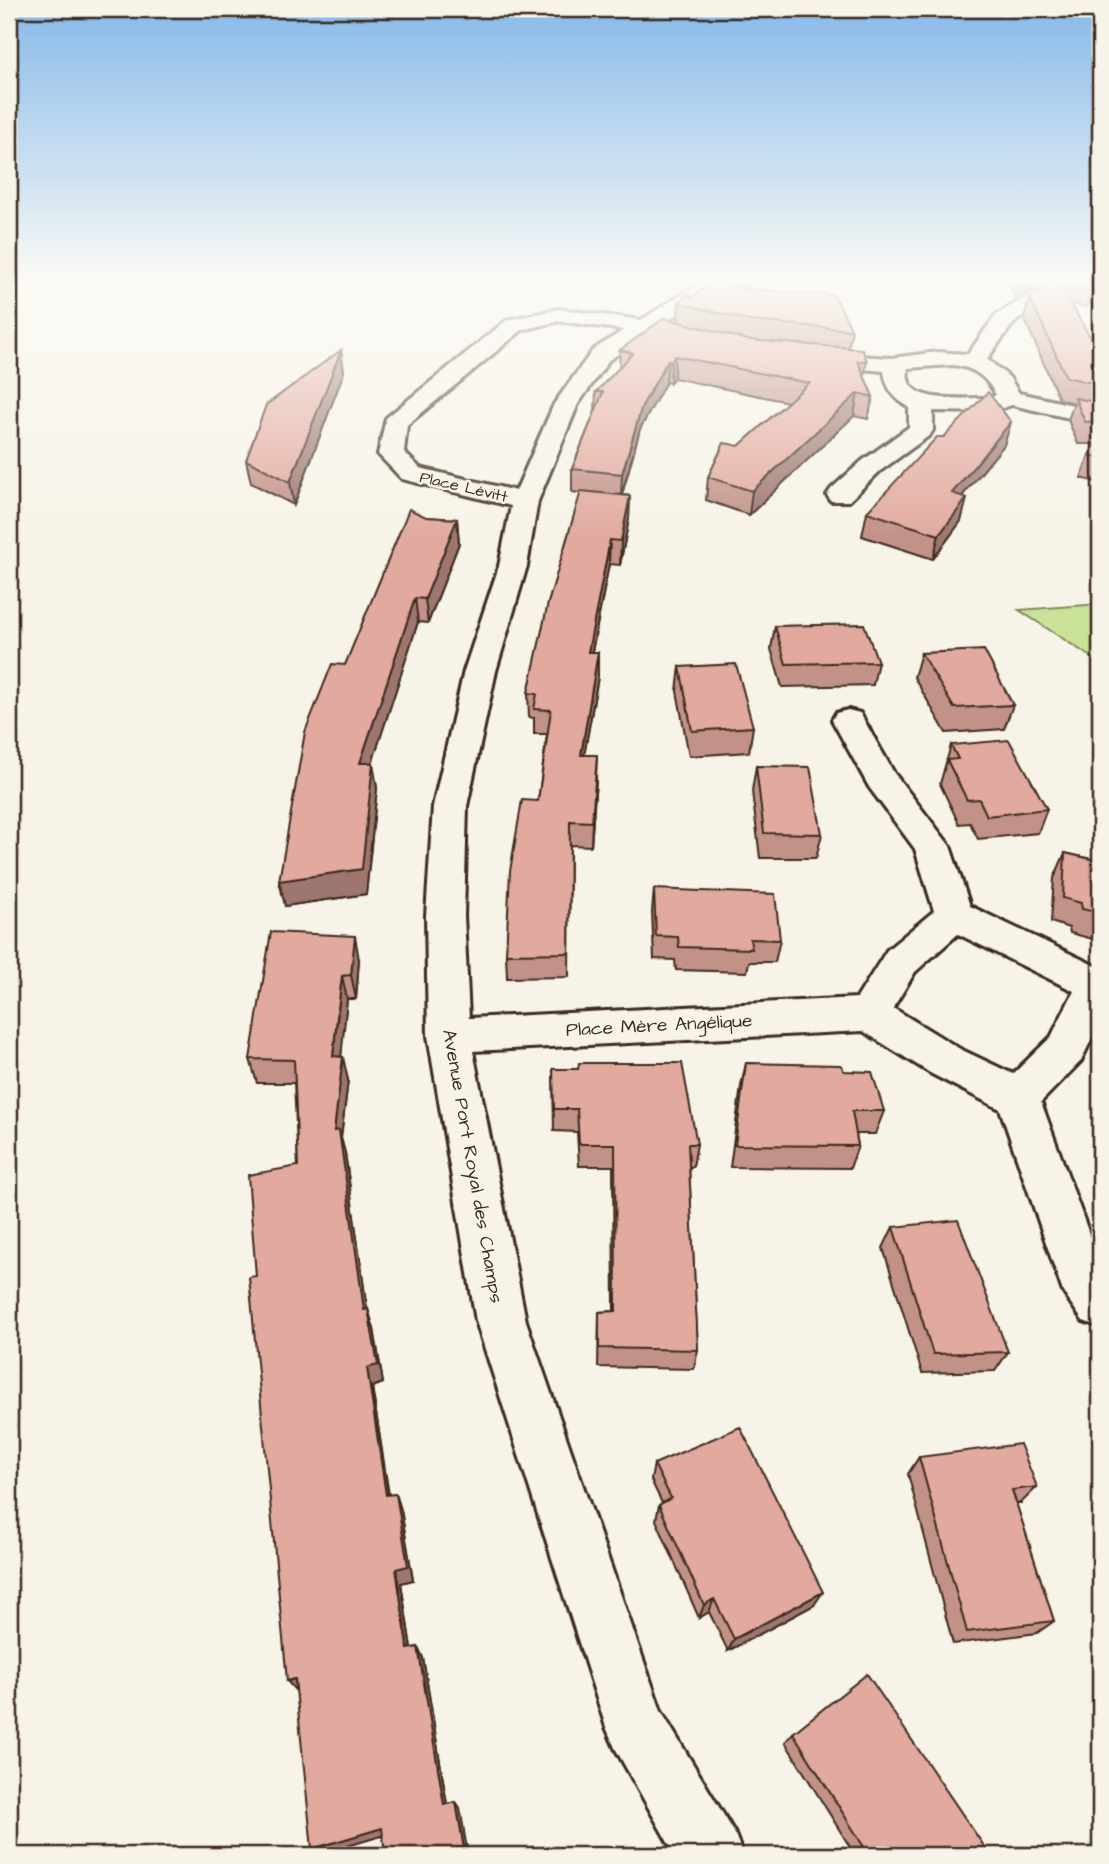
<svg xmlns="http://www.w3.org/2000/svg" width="1109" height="1864" viewBox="0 0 1109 1864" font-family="'Architects Daughter',sans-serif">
	<rect width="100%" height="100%" fill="#f7f3e8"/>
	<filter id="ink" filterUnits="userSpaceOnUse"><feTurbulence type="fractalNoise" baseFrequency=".0143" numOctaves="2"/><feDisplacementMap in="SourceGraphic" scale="14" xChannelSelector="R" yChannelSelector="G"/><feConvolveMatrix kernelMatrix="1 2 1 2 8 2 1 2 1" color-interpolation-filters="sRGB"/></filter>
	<g filter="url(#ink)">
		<path fill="#cae298" stroke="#82865b" stroke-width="2" d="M 1100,604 L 1100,663 L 1019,610 Z"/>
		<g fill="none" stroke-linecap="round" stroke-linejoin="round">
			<defs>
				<path id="street" d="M 707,278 L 731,278 L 663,324 L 666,328 L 663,333 L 649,334 L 609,360 L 578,404 L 538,501 L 527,566 L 496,671 L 467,806 L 464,916 L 469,1018 L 857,998 L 887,950 L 934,911 L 915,849 L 869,787 L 832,720 L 836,713 L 848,710 L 860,713 L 894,773 L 950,846 L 970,906 L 1100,968 L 1100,1021 L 1081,1061 L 1041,1102 L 1100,1264 L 1100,1327 L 1083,1321 L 1063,1292 L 1000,1109 L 930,1073 L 863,1031 L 473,1051 L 526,1321 L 661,1711 L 734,1832 L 743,1855 L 675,1855 L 615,1748 L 606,1727 L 476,1321 L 428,1036 L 426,916 L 433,806 L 464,671 L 499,566 L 511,506 L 402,479 L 378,454 L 386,418 L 507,320 L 559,309 L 641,320 ZM 559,321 L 624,330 L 593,350 L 554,404 L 516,491 L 420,468 L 404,452 L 407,425 L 522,330 ZM 958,934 L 1074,991 L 1051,1037 L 1013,1074 L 960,1049 L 893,1008 L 915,972 Z
					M 1034,292 L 1044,298 L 1012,325 L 987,359 L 1009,377 L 1019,393 L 1100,411 L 1100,425 L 1012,405 L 991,412 L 933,411 L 933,430 L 930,435 L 880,471 L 849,501 L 831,501 L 827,495 L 831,489 L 862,461 L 909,427 L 909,407 C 894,399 886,388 884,371 L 814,365 L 806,363 L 803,358 L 806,353 L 892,358 L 937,352 L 968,354 L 996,315 ZM 952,365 C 973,367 986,376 996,395 L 988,398 C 963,397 901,407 908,368 Z"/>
			</defs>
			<use href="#street" stroke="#3b2a1e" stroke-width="6"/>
			<use href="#street" fill="#f7f3e8" fill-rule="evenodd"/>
		</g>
		<path fill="#c29188" stroke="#3b2a1e" stroke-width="2" d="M 718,278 L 777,278 L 740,288 L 735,286 L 734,288 L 852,330 L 848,348 L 867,361 L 864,376 L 873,397 L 868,419 L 854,416 L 749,515 L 706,500 L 708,477 L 739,446 L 788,402 L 674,378 L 670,383 L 666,382 L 640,429 L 622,495 L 630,496 L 629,519 L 620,565 L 609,564 L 592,652 L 598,652 L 598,677 L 584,755 L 596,780 L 591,846 L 570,845 L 569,977 L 507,978 L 506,954 L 538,801 L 547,734 L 534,734 L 534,718 L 529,717 L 528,693 L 581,493 L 572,492 L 572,469 L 595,411 L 596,392 L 619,368 L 620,350 L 678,321 L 679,303 L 692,297 Z
			M 1007,278 L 1056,278 L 1058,281 L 1059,278 L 1100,278 L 1086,307 L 1071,304 L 1100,385 L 1100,483 L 1081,478 L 1089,455 L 1096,444 L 1078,444 L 1068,420 L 1074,403 L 1059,399 L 1024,318 L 1030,298 L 1039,291 L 1031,291 L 1015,297 Z
			M 341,350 L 344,372 L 294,505 L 251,483 L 246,460 Z
			M 1011,422 L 1004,445 L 962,496 L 967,498 L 961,521 L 933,559 L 862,536 L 867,512 L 944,437 Z
			M 426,517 L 457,519 L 459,543 L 428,623 L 418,622 L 372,763 L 377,788 L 366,894 L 285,906 L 345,665 Z
			M 775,626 L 878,662 L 873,685 L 782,687 L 771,649 Z
			M 921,653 L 1013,705 L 1004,729 L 946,733 L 914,677 Z
			M 680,667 L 753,727 L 749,752 L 689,756 L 677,691 Z
			M 951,745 L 1047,809 L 1038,833 L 978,839 L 970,823 L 959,824 L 940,784 Z
			M 756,766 L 822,834 L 816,858 L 760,858 L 752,791 Z
			M 1065,853 L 1100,861 L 1100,941 L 1070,933 L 1069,928 L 1051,922 L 1054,878 Z
			M 654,889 L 780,940 L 775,962 L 749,962 L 747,972 L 676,970 L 675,960 L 654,959 L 652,912 Z
			M 359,960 L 356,999 L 347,999 L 342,1041 L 341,1057 L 348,1080 L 341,1138 L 345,1153 L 367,1310 L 368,1309 L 374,1329 L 383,1383 L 372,1387 L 389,1495 L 396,1494 L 401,1510 L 413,1580 L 401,1583 L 411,1648 L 418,1647 L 423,1658 L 447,1804 L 456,1802 L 460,1808 L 383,1835 L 321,1854 L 256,1276 L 298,1166 L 294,1083 L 257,1083 L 250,1059 Z
			M 746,1063 L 844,1071 L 884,1111 L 875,1134 L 856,1134 L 858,1146 L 850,1168 L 730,1167 L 741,1086 Z
			M 553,1069 L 697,1144 L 693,1167 L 689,1167 L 698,1350 L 694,1369 L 598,1367 L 599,1312 L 614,1311 L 613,1166 L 579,1166 L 577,1132 L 554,1131 Z
			M 893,1227 L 1008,1352 L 995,1371 L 922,1373 L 883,1248 Z
			M 919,1457 L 1037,1487 L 1021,1503 L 1016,1503 L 1054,1621 L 1037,1633 L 953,1644 L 908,1474 Z
			M 654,1464 L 814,1605 L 728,1651 L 709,1612 L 699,1618 L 656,1520 L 659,1505 L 662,1503 L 651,1480 Z
			M 793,1733 L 985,1855 L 855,1855 L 785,1742 Z"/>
		<path fill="#9e766f" stroke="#3b2a1e" stroke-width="2" d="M 741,278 L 777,278 L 740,288 Z
			M 1021,278 L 1034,278 L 1031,291 L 1015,297 Z
			M 1100,279 L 1100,292 L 1086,307 L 1093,287 Z
			M 341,350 L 344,372 L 294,505 L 290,482 Z
			M 675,356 L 674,378 L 670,383 L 671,361 Z
			M 668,360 L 666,382 L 640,429 L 621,497 L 622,474 L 642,406 Z
			M 858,393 L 854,416 L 749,515 L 752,491 Z
			M 1011,422 L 1004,445 L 945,517 L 952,493 Z
			M 630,496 L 629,519 L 620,565 L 621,541 Z
			M 967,498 L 961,521 L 933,559 L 939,535 Z
			M 457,519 L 459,543 L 428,623 L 425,599 Z
			M 610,540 L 609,564 L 587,676 L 588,652 Z
			M 415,598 L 418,622 L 364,788 L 360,763 Z
			M 598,652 L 598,677 L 580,779 L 581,755 Z
			M 597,755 L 596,780 L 591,846 L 592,822 Z
			M 373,763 L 377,788 L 366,894 L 285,906 L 279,881 Z
			M 355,936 L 359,960 L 356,999 L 351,975 Z
			M 342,976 L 347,999 L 339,1079 L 333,1056 Z
			M 343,1057 L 348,1080 L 341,1138 L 345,1153 L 370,1330 L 364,1310 L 334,1131 Z
			M 368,1309 L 374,1329 L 383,1383 L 372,1387 L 391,1511 L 386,1495 L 367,1368 Z
			M 396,1494 L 401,1510 L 413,1580 L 401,1583 L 413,1661 L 408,1649 L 396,1569 Z
			M 823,1592 L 814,1605 L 728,1651 L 734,1639 Z
			M 714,1599 L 709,1612 L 699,1618 L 704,1605 Z
			M 418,1647 L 423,1658 L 448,1811 L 444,1805 Z
			M 295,1679 L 296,1691 L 287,1681 Z
			M 456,1802 L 460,1808 L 468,1855 L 465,1855 Z
			M 382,1828 L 388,1834 L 321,1854 L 312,1849 Z"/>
		<path fill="#e2a99e" stroke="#3b2a1e" stroke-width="2" d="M 718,278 L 733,278 L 735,280 L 729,288 L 834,295 L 852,330 L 750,321 L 679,303 L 687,294 L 692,297 Z
			M 1051,278 L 1056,278 L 1100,354 L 1100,385 L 1066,377 L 1030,298 L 1049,283 Z
			M 1059,278 L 1100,278 L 1100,279 L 1093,287 L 1058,280 Z
			M 664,318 L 748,340 L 862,349 L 867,361 L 858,361 L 873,397 L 858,393 L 752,491 L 708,477 L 724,443 L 739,446 L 809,383 L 675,356 L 671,361 L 668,360 L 642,406 L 622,474 L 572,469 L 603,392 L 596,392 L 633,353 L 620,350 Z
			M 341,350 L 290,482 L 246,460 L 266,405 Z
			M 988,392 L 1011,422 L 952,493 L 967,498 L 939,535 L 867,512 L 937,437 L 944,437 Z
			M 1075,398 L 1100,403 L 1100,421 L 1085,422 Z
			M 1100,436 L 1100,458 L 1089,455 Z
			M 581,491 L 630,496 L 621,541 L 610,540 L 588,652 L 598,652 L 581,755 L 597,755 L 592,822 L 570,821 L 569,953 L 506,954 L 510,871 L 522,800 L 538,801 L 551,710 L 534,709 L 537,694 L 528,693 L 548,603 Z
			M 409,509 L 426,517 L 457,519 L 425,599 L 415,598 L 360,763 L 373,763 L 362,869 L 279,881 L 305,732 L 332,664 L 345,665 Z
			M 864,624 L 878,662 L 786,664 L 775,626 Z
			M 984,650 L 1013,705 L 954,708 L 921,653 Z
			M 736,664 L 753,727 L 692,731 L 680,667 Z
			M 1009,740 L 1047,809 L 987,816 L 979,799 L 967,800 L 947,760 L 958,759 L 951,745 Z
			M 756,766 L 810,767 L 822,834 L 764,833 Z
			M 1065,853 L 1100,861 L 1100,913 L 1082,909 L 1081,903 L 1063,898 Z
			M 654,889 L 775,894 L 780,940 L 750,939 L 752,949 L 679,947 L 678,937 L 656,936 Z
			M 271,932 L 355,936 L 351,975 L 342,976 L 337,1017 L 333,1056 L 343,1057 L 334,1131 L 339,1130 L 364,1310 L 368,1309 L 378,1365 L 367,1368 L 386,1495 L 396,1494 L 408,1566 L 396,1569 L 408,1649 L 418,1647 L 444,1805 L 456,1802 L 465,1855 L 385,1855 L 382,1828 L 312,1849 L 295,1679 L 287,1681 L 249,1277 L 256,1276 L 248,1175 L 298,1166 L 294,1060 L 250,1059 Z
			M 579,1063 L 682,1063 L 697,1144 L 688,1144 L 698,1350 L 599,1348 L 599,1312 L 616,1311 L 615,1144 L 579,1144 L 577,1109 L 554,1109 L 553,1069 L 578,1069 Z
			M 746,1063 L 841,1065 L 844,1071 L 872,1072 L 884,1111 L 852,1111 L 858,1146 L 735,1145 Z
			M 958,1220 L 1008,1352 L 933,1354 L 893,1227 Z
			M 740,1427 L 823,1592 L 734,1639 L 714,1599 L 704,1605 L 659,1505 L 671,1498 L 654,1464 Z
			M 1020,1444 L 1037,1487 L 1012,1490 L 1054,1621 L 967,1632 L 919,1457 Z
			M 867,1674 L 988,1852 L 985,1855 L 869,1855 L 793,1733 Z"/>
	</g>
	<linearGradient id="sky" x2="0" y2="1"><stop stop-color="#86b9ea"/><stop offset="0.52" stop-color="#fbfaf5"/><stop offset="1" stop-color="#fbfaf5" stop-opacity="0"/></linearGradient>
	<rect width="1109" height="539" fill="url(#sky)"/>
	<g text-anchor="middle" stroke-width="5" stroke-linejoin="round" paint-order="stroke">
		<g font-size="16" fill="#3b2a1e" stroke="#f7f3e8">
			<text transform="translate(464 486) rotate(13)" y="6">Place Lévitt</text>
		</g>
		<g font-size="19" fill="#3b2a1e" stroke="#f7f3e8">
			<text transform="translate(659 1024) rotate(-3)" y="7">Place Mère Angélique</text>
			<text transform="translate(474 1166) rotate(80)" y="7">Avenue Port Royal des Champs</text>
		</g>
	</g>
	<rect width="1109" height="1864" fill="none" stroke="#f7f3e8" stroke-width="35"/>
	<rect x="18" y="18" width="1074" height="1829" fill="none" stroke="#3b2a1e" stroke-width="2.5" filter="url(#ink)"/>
</svg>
